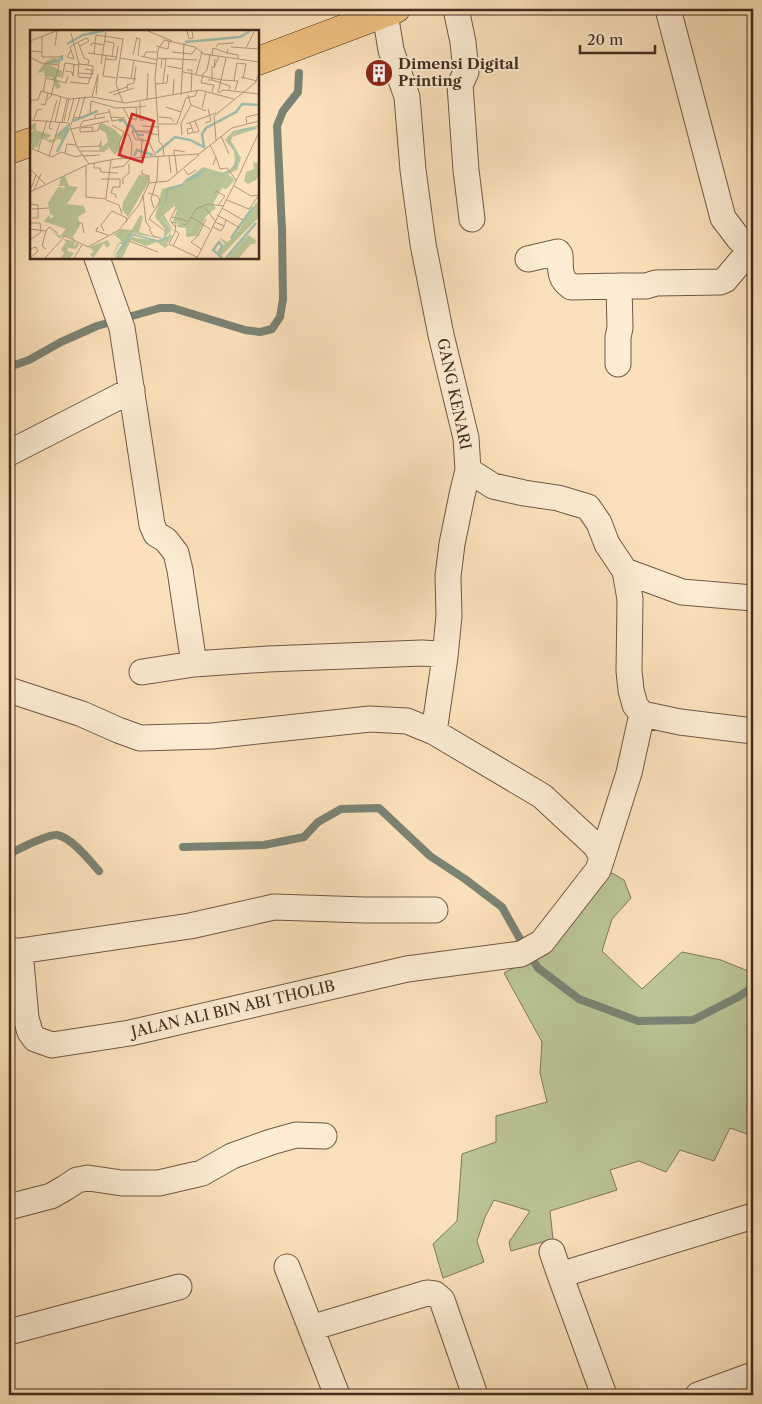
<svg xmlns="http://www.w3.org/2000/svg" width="762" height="1404" viewBox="0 0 762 1404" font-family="'Libre Caslon Text',serif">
	<rect width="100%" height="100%" fill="#fbe1bb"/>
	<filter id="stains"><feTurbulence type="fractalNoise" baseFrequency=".004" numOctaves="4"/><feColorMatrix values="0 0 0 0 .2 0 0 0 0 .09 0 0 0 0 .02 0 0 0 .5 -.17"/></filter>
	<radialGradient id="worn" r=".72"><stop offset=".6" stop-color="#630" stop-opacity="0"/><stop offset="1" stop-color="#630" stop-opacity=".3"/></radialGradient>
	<path fill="#bac494" stroke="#7e7859" d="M 612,873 L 624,880 L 631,898 L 612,919 L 602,951 L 642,989 L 682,952 L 721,960 L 753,973 L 753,1136 L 730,1128 L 714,1161 L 680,1150 L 666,1172 L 639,1161 L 610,1170 L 617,1190 L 550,1211 L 553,1239 L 511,1251 L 509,1242 L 530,1211 L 494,1200 L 485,1217 L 477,1241 L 484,1262 L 443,1278 L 433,1244 L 457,1221 L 462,1154 L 496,1142 L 496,1116 L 547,1102 L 540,1073 L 542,1042 L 504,973 L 537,956 L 595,887 Z"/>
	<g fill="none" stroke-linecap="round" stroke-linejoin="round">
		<path stroke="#7a8374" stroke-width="8" d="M 9,367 L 29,360 L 61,342 L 97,326 L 160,308 L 173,308 L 245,330 L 260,332 L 272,329 L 280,317 L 283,299 L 282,230 L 277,126 L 283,111 L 298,92 L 299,73
			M 183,847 L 264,845 L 304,837 L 318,822 L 341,809 L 379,808 L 430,856 L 465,879 L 502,907 L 520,939 L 538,968 L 579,999 L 638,1021 L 693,1020 L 738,997 L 753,987
			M 9,854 C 19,849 47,834 57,835 C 71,837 90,861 99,871"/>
		<defs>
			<path id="minor" d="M 456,9 L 463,42 L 466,72 L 460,85 L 466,170 L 472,219
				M 668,9 L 723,218 L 739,239 L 753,251
				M 385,13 L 391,50 L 407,97 L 413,170 L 423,244 L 441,335 L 466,438 L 468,470 L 493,486 L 524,493 L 558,498 L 588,507 L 599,523 L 607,544 L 625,571 L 630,599 L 629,671 L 631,690 L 635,705 L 642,714 L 680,722 L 753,731
				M 97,258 L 122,328 L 152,525 L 156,534 L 166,540 L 176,553 L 180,570 L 194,664
				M 528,259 L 558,252 L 560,255 C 561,268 558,278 571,287 L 619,286
				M 618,364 L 618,337 L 620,328 L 619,286 L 646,286 L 656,283 L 720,282 L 725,280 L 751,249
				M 9,453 L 132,390
				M 625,571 L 682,592 L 753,598
				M 445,657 L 449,616 L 448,576 L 452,544 L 462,495 L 468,470
				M 9,690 L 82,714 L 118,730 L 140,738 L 212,736 L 370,719 L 407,721 L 434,732
				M 602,858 L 629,773 L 642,714
				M 9,951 L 20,951 L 190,926 L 274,907 L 365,910 L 435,910
				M 20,951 L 26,1018 L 30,1032 L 35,1039 L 52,1045 L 130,1033 L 407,969 L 521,954 L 542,942 L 598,870 L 602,858 L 596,846 L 542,796 L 434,732 L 445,657 L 437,654 L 422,653 L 268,659 L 194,664 L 142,672
				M 9,1207 L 51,1196 L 65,1188 L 77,1180 L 88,1178 L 122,1183 L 159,1183 L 202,1173 L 232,1156 L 271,1142 L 296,1135 L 324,1136
				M 552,1252 L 560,1275
				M 287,1267 L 337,1395
				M 311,1328 L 427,1293 L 435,1294 L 442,1300 L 475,1395
				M 9,1332 L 179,1287
				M 604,1395 L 560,1275 L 753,1216
				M 698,1395 L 753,1375"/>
			<path id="primary" d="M 258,61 L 396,9
				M 9,150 L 31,142"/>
		</defs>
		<use href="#minor" stroke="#705845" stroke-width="27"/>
		<use href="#primary" stroke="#422b1e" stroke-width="29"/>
		<use href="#minor" stroke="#fcecd3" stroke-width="25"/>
		<use href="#primary" stroke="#eec07e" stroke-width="28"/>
	</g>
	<defs>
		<symbol id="building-disc" viewBox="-11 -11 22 22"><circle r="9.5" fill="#8f2418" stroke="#fcecd3"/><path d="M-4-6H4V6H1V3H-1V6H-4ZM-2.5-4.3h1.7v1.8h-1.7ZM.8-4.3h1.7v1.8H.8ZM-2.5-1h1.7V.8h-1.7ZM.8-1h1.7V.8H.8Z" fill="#fff"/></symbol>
	</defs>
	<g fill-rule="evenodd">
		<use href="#building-disc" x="363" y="57" width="32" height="32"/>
	</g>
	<g text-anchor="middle" stroke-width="4" stroke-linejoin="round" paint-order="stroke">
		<g font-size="15" font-weight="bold" fill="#422b1e" stroke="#fcecd3" text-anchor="start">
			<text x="398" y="69">Dimensi Digital<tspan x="398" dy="17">Printing</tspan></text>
		</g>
		<g font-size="15" fill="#422b1e" stroke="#fcecd3">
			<text transform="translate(454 394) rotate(78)" y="5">GANG KENARI</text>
			<text transform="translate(233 1009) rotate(-13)" y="5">JALAN ALI BIN ABI THOLIB</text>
		</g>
	</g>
	<g transform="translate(30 30)">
		<rect width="229" height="229" fill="#fbe1bb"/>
		<path d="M 24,28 L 30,30 L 30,34 L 16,33 L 32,41 L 31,47 L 26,47 L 31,57 L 26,59 L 22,47 L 15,47 L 14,41 L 7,43 L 16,31 ZM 6,92 L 6,100 L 21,105 L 16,110 L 25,109 L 26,104 L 29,106 L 30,101 L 35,99 L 38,99 L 37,104 L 34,110 L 28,109 L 21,113 L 11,108 L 8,116 L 2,119 L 0,103 L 4,100 L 0,100 L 0,96 ZM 71,93 L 84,99 L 92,107 L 89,115 L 91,118 L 85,125 L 78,117 L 78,120 L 69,121 L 71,111 L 72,117 L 78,112 L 76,103 L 69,99 ZM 229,95 L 229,97 L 223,97 L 214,100 L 205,100 L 199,107 L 198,111 L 205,121 L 207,126 L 206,136 L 209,125 L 200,114 L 200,106 L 206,101 L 213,101 L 229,98 L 202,107 L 201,111 L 211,128 L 207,140 L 198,144 L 205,150 L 196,159 L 192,158 L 183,174 L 186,178 L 176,186 L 167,206 L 156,207 L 156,198 L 147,197 L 148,193 L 143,191 L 147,180 L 142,172 L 144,176 L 134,185 L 145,203 L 130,185 L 140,201 L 133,210 L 135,199 L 125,187 L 132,159 L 151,154 L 173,137 L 194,143 L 205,135 L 204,120 L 195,110 L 203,101 ZM 229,130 L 229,148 L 218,154 L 214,151 L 216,142 L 224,139 L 223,132 L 227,133 ZM 109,145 L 118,146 L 119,151 L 98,187 L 92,180 L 93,172 ZM 35,146 L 39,156 L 48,157 L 37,174 L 54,176 L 56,182 L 48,187 L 50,195 L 43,207 L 45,210 L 37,206 L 29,208 L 21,200 L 30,206 L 36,199 L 13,191 L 20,185 L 20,189 L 24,186 L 20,184 L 18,173 L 28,157 L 35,158 L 33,149 L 35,156 L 29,156 L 31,147 ZM 226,172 L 229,174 L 229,187 L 191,226 L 189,221 L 195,214 L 189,208 L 198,212 L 210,199 ZM 110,185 L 113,187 L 109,202 L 132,209 L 102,203 L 93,214 L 89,214 L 82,228 L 88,213 L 92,212 L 85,205 L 81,207 L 91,199 L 102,200 ZM 141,204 L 142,206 L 138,213 L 135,212 L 139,215 L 135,218 L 127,212 L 116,216 L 101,210 L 92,228 L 85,228 L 101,205 L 105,208 L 131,211 ZM 218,205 L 226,210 L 225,214 L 221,214 L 209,228 L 198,228 ZM 33,209 L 45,211 L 44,217 L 47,212 L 49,215 L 46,219 L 38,218 L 37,221 L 44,223 L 40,228 L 31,228 L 34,223 L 31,219 L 36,212 ZM 78,210 L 80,215 L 77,218 L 74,213 L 63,228 L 60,224 L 64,222 L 59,217 Z" fill="#bac494"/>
		<path d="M 223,97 L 229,98 L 213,101 L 206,101 L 200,106 L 200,114 L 209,125 L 206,136 L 202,140 L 196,143 L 188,145 L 175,139 L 168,147 L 156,151 L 152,156 L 138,160 L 138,169 L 129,182 L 141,200 L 139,207 L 133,211 L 124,211 L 101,205 L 94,217 L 83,228 L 100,203 L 128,210 L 139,206 L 140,201 L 129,182 L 135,171 L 137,158 L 152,154 L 156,149 L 174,139 L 188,144 L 202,140 L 207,126 L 198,112 L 199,107 L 204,101 Z" fill="#9fbeae"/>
		<path fill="none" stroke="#9fbeae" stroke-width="2.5" d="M 155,12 L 210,7 L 220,1M 37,14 L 53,5 L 73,1M 19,33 L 32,29 L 32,25M 43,91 L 68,81M 89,91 L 94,90 L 97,96 L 102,96 L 108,105 L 114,105M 27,106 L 39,95M 27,122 L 39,98M 126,123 L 145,107 L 160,110 L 174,117 L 172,104 L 176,98 L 206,82 L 212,74 L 229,75M 104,126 L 107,120 L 123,125M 201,208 L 223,177M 188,224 L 192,216 L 189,212 L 183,220 L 188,224 L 192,228M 196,228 L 226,193"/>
		<path fill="none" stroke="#b1987c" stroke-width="1" d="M 118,1 L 142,11M 157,1 L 159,9 L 163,8 L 162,1M 41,3 L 49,34M 107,8 L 110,9 L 108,26M 0,11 L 26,1M 74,11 L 84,13 L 82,27M 48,12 L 57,8 L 59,11 L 50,16M 25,16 L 27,1M 61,16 L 62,13 L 74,15M 126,16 L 138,19 L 139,11M 186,17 L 188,14 L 204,13M 201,17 L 229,19M 216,18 L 224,2M 41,20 L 37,27 L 44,29 L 40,17 L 48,12 L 54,28 L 59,30 L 58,35 L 49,34M 0,21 L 12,22 L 12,6M 12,22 L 12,27 L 32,27M 142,22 L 162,24 L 166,18M 58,23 L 86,27M 197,23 L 208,25 L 208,29M 64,24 L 66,5 L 93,9 L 86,54 L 93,73M 103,25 L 107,7M 182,25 L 183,18 L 197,23 L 198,19M 76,26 L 73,46 L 87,48M 111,26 L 127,30M 114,26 L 116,22 L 128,22M 0,27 L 11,33 L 29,35 L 21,66 L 17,70M 90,28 L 126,34M 127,28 L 167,30M 76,29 L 86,30 L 88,16M 185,29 L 184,38 L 189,26M 71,34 L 76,2M 49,35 L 48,43 L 63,44 L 63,36 L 58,35M 137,36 L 153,39M 131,38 L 132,29 L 136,29 L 133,53M 157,40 L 162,40 L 161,62M 35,41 L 42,42 L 43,46 L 44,34M 153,42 L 192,50M 48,43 L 48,47 L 61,48 L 62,40 L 55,39M 166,44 L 172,22M 172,45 L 177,40 L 180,25M 173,45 L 171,53 L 184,55 L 182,62M 88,47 L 106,49M 211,47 L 227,51M 32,48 L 35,33 L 49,35M 101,49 L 104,30M 178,50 L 182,50 L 182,36M 182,50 L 200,56 L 199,60M 192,50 L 208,51 L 205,60M 204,50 L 207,33 L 216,34 L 213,49M 40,52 L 58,54 L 60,48M 126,54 L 137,53 L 138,44M 98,60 L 97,55 L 104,53 L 106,36M 13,62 L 16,48 L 36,53 L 38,46M 79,63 L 97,57M 188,63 L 196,28M 189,63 L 193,60 L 229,64M 83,65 L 104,58M 143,65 L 144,49M 151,65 L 154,13M 62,67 L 68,44 L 66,65M 0,70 L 8,70 L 11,61 L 39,69 L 62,67 L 96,73 L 170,60 L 204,69M 117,70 L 118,43M 11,74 L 15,75 L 18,63M 161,75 L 176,81M 93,77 L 99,89 L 107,89 L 106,77M 136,77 L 151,82M 172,78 L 176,61M 79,79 L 82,91 L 93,89M 60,84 L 61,71 L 86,78 L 110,77 L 110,72M 0,86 L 1,70M 43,87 L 49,88 L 55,66M 80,87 L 95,88M 129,87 L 141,88 L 144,92M 65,89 L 65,85 L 79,82M 0,90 L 39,93 L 47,117 L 59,134M 4,90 L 7,80 L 12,79M 114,90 L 110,90 L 110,77 L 116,76M 34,91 L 39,69M 38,91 L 44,68M 25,92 L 31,67M 32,92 L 37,69M 160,93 L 164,103 L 169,101 L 165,91M 175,93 L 181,91 L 178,79M 129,94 L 147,94 L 156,68 L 165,66 L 167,61M 156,94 L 186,83M 217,94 L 216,87 L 229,84M 41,95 L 50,67M 82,95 L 94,102 L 89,114 L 92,129M 50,96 L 53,91 L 75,87M 112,96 L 129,97M 162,98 L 157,99 L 158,104 L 163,102M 22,99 L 19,98 L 27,70M 41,99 L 79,91M 62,101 L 63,97 L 50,98 L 50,102 L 68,101 L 70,94M 108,101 L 129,105M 94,103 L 99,105 L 102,114 L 101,128M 152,105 L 151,93 L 161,75 L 158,65M 191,106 L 199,124M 107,107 L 119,112 L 126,127M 186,110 L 184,86 L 225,53 L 229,44M 114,111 L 105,109 L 102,101 L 120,101 L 120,104M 180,115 L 186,127 L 183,135M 47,117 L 70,116 L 71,111M 0,118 L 22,127 L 31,122 L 46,127 L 52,125M 8,121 L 17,90M 50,121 L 75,121M 35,123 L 37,114 L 46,115M 144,125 L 144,120 L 155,122M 19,126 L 30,92M 53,126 L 70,125M 134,126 L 133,116 L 129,112 L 125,48 L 128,20 L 134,10 L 165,17 L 174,24 L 229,32M 139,126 L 141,143M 145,126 L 147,143M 111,127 L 112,111M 186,127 L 190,139 L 197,138 L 206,150M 64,133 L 64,138 L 70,138 L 71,142 L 88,143M 56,135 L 56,167 L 76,169 L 76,167M 82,138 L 94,136 L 101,128M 0,139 L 15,154M 154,139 L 158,145 L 166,140M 112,140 L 112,144 L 119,146 L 119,153M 210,143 L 229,102M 71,149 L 90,149 L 90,157 L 83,157 L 81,163 L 86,165 L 86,168M 93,154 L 93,148 L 99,143 L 99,134M 204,156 L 221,166 L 228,165M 4,160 L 11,144M 0,161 L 6,145M 0,162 L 59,134 L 85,129 L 169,124 L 202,98 L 229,91M 118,163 L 128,166 L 130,171 L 119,189 L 135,201M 184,164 L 186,161 L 195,166 L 188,175M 113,165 L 116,192 L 121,199M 76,167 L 81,130M 76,170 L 89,175 L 92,184M 197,170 L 219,179 L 229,165M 0,174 L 8,175 L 8,188 L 2,188M 175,177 L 185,191M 124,178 L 121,169 L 127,149 L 128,127M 192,178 L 213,190M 2,179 L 19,178M 187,185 L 196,190 L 194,196M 142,187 L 157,191M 161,187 L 166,179 L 178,174 L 193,176M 196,190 L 210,198M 141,192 L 146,193 L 145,202 L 139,214 L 167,227M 0,193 L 10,193 L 11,202 L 0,210M 47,193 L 52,193 L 54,203M 153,194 L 156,195 L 161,187 L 180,199M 145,197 L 140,190 L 146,178M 183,197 L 191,201 L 194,196 L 185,192M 0,199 L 16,201 L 19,197 L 28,203M 119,199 L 123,206 L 131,208M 16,201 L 12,216 L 16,219M 66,201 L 68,197 L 66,200 L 66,201 L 78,205M 74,201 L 71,195 L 82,181 L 97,188 L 96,192M 99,211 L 128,222M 143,216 L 149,204 L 145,200M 0,219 L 6,217 L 8,221 L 0,228M 171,219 L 161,212 L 168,206 L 176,189M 15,228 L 35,206 L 58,217 L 89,200 L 109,175 L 119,153 L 138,151 L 169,125M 44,228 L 52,215M 167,228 L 211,141"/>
		<path fill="#d62828" fill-opacity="0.15" stroke="#d62828" stroke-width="2.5" d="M 102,84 L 124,91 L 112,132 L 89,125 Z"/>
		<rect width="229" height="229" fill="none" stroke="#422b1e" stroke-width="2.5"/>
	</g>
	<rect width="762" height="1404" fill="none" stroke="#fbe1bb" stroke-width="30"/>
	<rect x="10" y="10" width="742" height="1384" fill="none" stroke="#422b1e" stroke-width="2.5"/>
	<rect x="15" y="15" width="732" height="1374" fill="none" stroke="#422b1e"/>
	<path d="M580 45v8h75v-8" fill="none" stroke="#422b1e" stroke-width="2.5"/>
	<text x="587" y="45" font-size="15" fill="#422b1e" stroke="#fcecd3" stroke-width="4" paint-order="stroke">20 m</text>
	<rect width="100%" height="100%" filter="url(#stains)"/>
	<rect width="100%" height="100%" fill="url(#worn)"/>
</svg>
